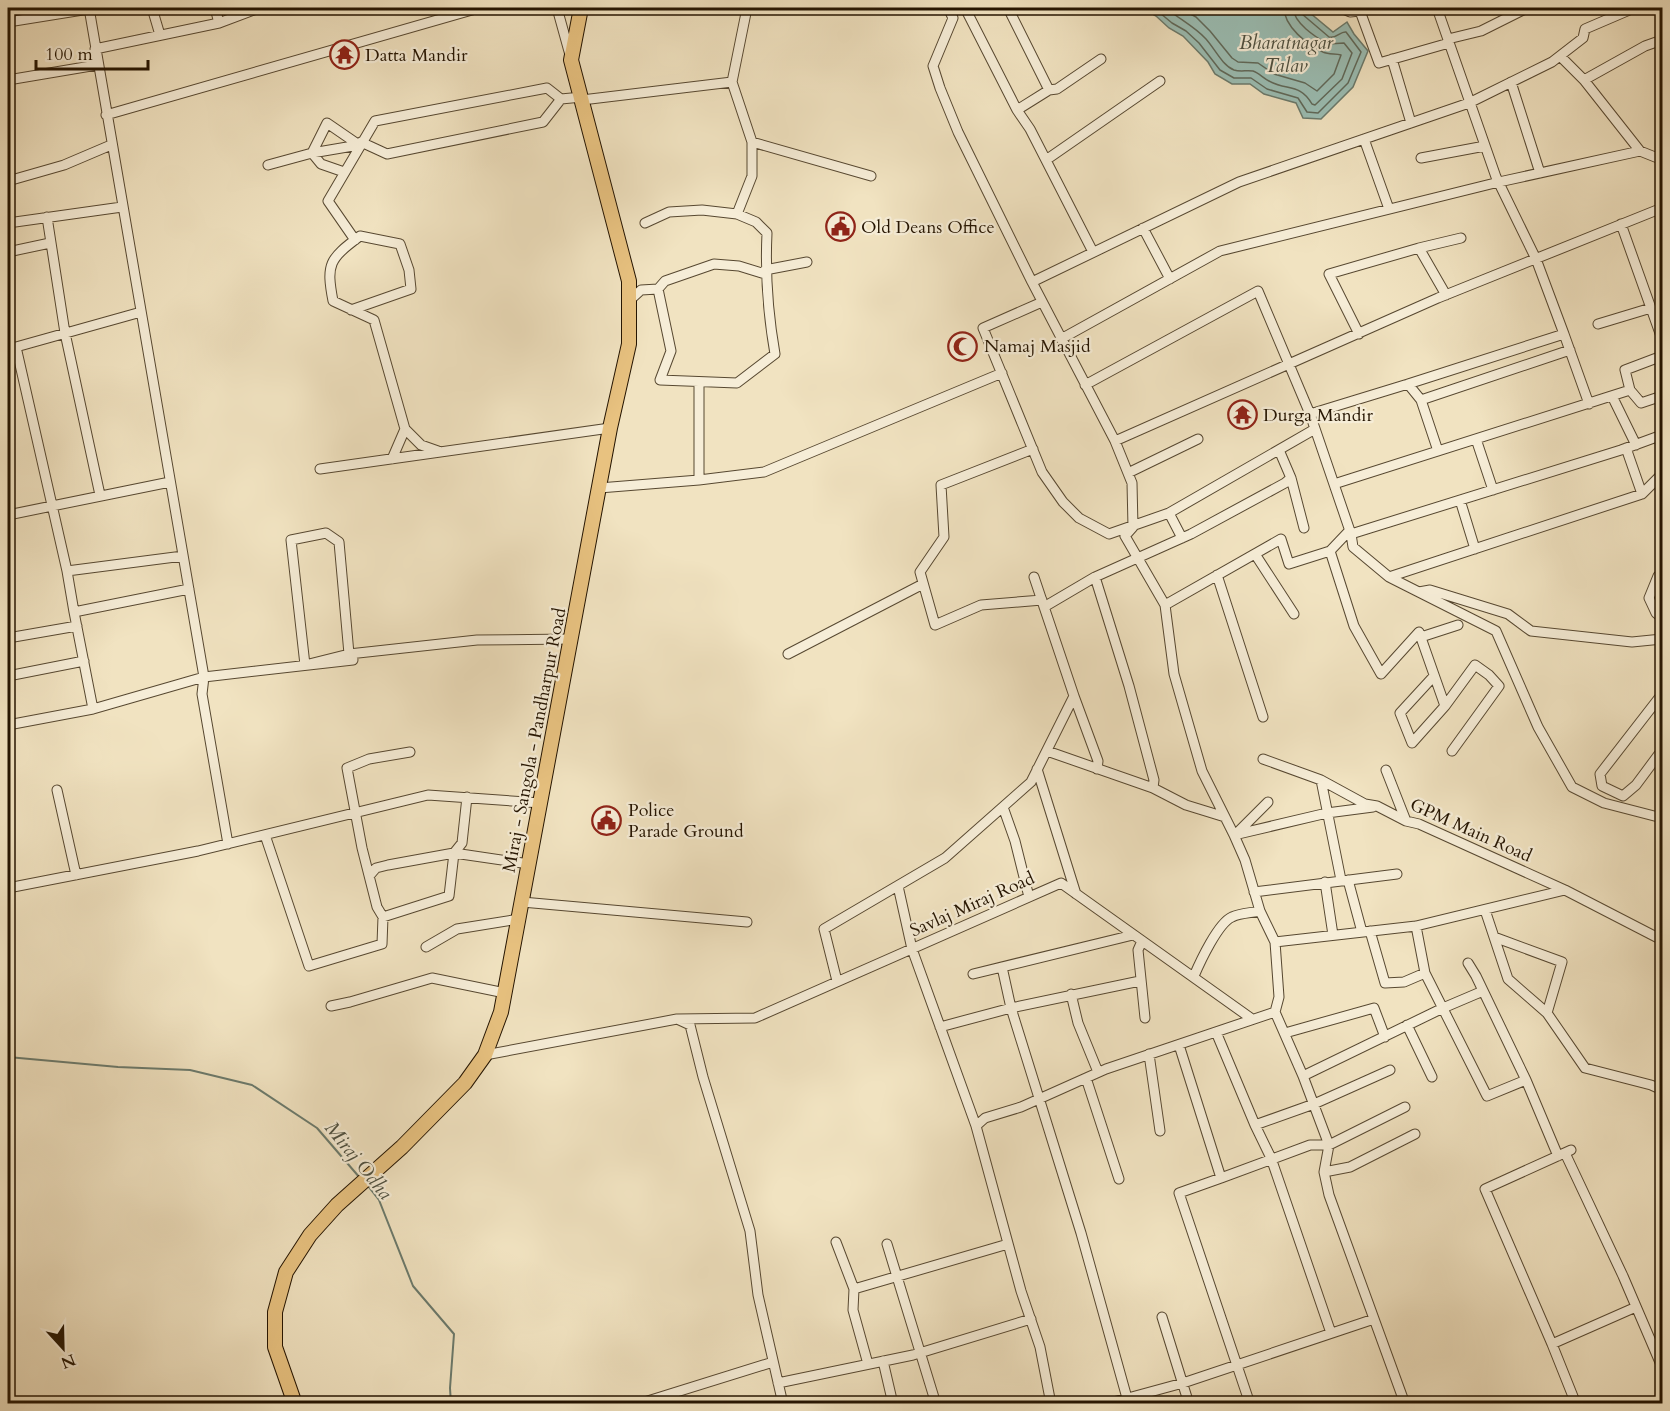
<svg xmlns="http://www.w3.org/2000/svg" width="1670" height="1411" viewBox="0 0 1670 1411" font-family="Cardo,serif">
	<rect width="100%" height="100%" fill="#f1e3c1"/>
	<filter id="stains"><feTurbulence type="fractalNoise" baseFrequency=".00333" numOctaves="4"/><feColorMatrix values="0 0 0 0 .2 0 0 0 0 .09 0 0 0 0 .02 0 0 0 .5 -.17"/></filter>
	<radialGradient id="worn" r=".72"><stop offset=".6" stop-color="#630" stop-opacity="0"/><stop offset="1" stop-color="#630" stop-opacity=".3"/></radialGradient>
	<path fill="#9bbeb4" stroke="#6b7a6c" stroke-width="1.5" d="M 1143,8 L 1304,8 L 1333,32 L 1347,22 L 1354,34 L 1368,51 L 1353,87 L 1321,119 L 1303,118 L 1296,103 L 1264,94 L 1250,84 L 1232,84 L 1215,74 L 1208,62 L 1183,36 L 1169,28 L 1156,16 Z"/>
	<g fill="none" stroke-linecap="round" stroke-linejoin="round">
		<path stroke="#60695a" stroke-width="1.5" d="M 1154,8 L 1172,23 L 1186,31 L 1199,43 L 1220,70 L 1234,78 L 1251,78 L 1267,89 L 1298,98 L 1307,112 L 1318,113 L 1348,83 L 1361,52 L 1346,32 C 1340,31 1337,39 1329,37 L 1302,14 L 1300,8
			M 1166,8 C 1179,19 1194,26 1206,39 C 1215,49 1222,65 1234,70 C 1240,72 1247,70 1253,71 C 1259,73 1263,78 1269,81 C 1287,91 1300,83 1312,104 L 1315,105 L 1342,79 L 1352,53 L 1344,43 L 1328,44 C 1315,37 1294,23 1293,8
			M 1180,8 L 1196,17 L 1210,31 L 1232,58 L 1238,62 L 1258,63 L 1274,74 L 1305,83 L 1317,91 L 1334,74 L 1341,55 C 1336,53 1329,55 1323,52 C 1307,45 1284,26 1284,8"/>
		<path stroke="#6b7a6c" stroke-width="2" d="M 8,1057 L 118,1067 L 190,1070 L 252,1085 L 317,1128 L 360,1178
			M 368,1186 L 379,1200 L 413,1286 L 454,1334 L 450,1388 L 451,1404"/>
		<defs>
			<path id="minor" d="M 89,8 L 204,677 L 353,660 L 349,654 L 305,665 L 291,540 L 326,533 L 339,542 L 349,654 L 477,640 L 572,639
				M 152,8 L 160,35
				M 215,8 L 219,23
				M 557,8 L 570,55
				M 948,8 L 953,18 L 933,66 L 940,88 L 958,132 L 1032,282 L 1115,441 L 1438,298 L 1662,208
				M 965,8 L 1017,110
				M 1008,8 L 1049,90
				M 1068,8 L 1077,9
				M 1341,8 L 1350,12 L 1360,11
				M 1363,8 L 1360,11 L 1379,63 L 1449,43
				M 1437,8 L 1496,177 L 1536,259 L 1564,334
				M 580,9 L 621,8
				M 8,22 L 89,9
				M 1448,39 L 1481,31 L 1527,8
				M 95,49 L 219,23 L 259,8
				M 1560,56 L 1584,80 L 1640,151
				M 1392,59 L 1411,123
				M 8,80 L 97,65
				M 1584,80 L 1645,46 L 1662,40
				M 732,82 L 752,142 L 752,176 L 737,214
				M 1511,82 L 1540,173
				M 582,100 L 732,82 L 747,8
				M 106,115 L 479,8
				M 1364,139 L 1389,209
				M 361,142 L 387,154 L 543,122 L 561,99
				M 752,142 L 871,176
				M 1421,158 L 1485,146
				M 1046,160 L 1160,81
				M 268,165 L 312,153 L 359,145
				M 344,172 L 321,164 L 312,153 L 327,123 L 359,145
				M 8,181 L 64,165 L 111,145
				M 47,217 L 65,333 L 100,495
				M 8,223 L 122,207
				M 645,223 L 669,212 L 702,210 L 737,214 L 756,222 L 767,233 C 765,275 768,314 775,354 L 737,383 L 660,380 L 671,351 L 658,289
				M 1621,224 L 1662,339
				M 1143,228 L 1170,279
				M 355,240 L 328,201 L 375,121 L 547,88 L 561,99 L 582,97
				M 1419,248 L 1461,238
				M 8,252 L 50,243
				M 1093,252 L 1030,129 L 1017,110 L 1049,90 L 1057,89 L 1101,59
				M 765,270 L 807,262
				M 1032,282 L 1239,182 L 1469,103 L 1552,62 L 1583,38 L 1585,29 L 1634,8
				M 629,301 L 641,290 L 658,289 L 665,281 L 714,264 L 739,266 L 765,274
				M 1042,302 L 983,328 L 1042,472 L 1063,502 L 1079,518 L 1109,534 L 1169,513
				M 351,310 L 411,289 L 409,270 L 400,244 L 360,236 C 329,259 326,264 333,301 L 374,320 L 405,429
				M 1598,324 L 1651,308
				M 1359,334 L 1329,274 L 1419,248 L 1446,295
				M 1061,339 L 1220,251 L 1499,182 L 1640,151 L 1660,159 L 1662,164
				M 8,347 L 16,347 L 67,571
				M 16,347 L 141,312
				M 1662,356 L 1625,370 L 1630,390 L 1641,403 L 1662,396
				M 1085,385 L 1258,291 L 1310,414 L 1351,534
				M 1612,396 L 1636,445
				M 1421,400 L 1408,384 L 1564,334 L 1589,404
				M 1310,414 L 1408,384
				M 1476,439 L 1493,490
				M 1115,441 L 1132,483 L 1133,527 L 1125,536 L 1165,605 L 1281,539 L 1289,564 L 1330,551
				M 1626,448 L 1642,494 L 1389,577 L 1353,547 L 1351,534 L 1621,450 L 1662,435
				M 1033,449 L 941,485 L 944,537 L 920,572 L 935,625 L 981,605 L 1042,600
				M 1438,451 L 1421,400 L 1570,350
				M 392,459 L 405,429 L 421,445 L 438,451
				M 320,469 L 610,428
				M 1128,473 L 1198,439
				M 1291,478 L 1304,528
				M 699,480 L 699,382
				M 1334,484 L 1630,390
				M 599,488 L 699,480 L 764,472 L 1002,373
				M 1642,494 L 1662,474
				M 1460,500 L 1475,549
				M 8,515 L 170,482
				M 1349,531 L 1330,551 L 1354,626 L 1381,674 L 1419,632 L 1445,706 L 1475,665 L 1489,675 L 1499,686 L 1452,751
				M 1182,538 L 1169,513 L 1315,429
				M 1255,554 L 1294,614
				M 183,556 L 67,571 L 74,612 L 189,589
				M 1662,574 L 1658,576 L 1649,598 L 1656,613 L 1662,618
				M 1217,575 L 1263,717
				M 1095,577 L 1129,686 L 1154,780 L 1153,788
				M 1389,577 L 1496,631 L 1538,727 L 1572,787 L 1604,803 L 1662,818
				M 1419,592 L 1430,590 L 1508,614 L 1531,631 L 1632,642 L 1662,639
				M 1044,607 L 1095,577 L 1191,534 L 1285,483 L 1291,478 L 1279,450
				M 1421,637 L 1458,625
				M 8,638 L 77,626
				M 788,654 L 923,584
				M 8,676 L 84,661
				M 1434,676 L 1400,713 L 1412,743 L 1445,706
				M 1662,694 L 1600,774 L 1602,786 L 1623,796 L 1636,785 L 1662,750
				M 1074,696 L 1098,761 L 1097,769
				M 93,709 L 204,677 L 202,694 L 228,844
				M 8,725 L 93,709 L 74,612
				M 1047,751 L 1153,788 L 1186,805 L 1225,817
				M 410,752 L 369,759 L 347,768 L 362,848 L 377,907 L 383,917 L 449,896 L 454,853 L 529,864
				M 1263,759 L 1321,780 L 1365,804 L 1377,806 L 1406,821 L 1419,824 L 1565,890 L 1662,940
				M 1037,769 L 1076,894
				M 1386,770 L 1406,821
				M 1321,780 L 1341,880
				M 57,790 L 76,875
				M 1003,807 L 1015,841 L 1029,897
				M 1236,834 L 1268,802
				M 265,835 L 309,966 L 382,944 L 383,917
				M 1234,835 L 1327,813 L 1373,807
				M 370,875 L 376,868 L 388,865 L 454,853 L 462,843 L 467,797
				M 1348,880 L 1362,932
				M 1325,882 L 1333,935
				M 898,886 L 912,949 L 976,1126
				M 8,888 L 198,851 L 428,795 L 541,803
				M 1254,892 L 1397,874
				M 522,902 L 747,922
				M 1485,910 L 1508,979 L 1547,1013
				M 1416,926 L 1425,973 L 1487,1096 L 1526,1080 L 1476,976 L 1468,963
				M 1370,931 L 1385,983 L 1404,982 L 1425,973
				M 1494,937 L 1562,962 L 1547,1013 L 1585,1068 L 1651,1085 L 1662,1090
				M 1142,941 L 1138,950 L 1145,1018
				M 1275,942 L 1416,926 L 1565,890
				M 426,947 L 457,929 L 519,919
				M 1002,967 L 1011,1008 L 1081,1233 L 1127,1398
				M 973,974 L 1133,935
				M 1194,976 C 1200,962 1218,923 1232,917 C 1240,913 1251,913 1260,911
				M 837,981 L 824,929 L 945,858 L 1031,782 L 1074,696 L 1034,577
				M 1071,994 L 1078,1023 L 1098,1072
				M 331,1006 L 350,1002 L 432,978 L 505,993
				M 1275,1012 L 1303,1076 L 1443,1008 L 1483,991
				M 677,1019 L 755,1018 L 1061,883 L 1252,1019
				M 1407,1025 L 1432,1077
				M 940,1027 L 1011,1008 L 1140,981
				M 1216,1032 L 1255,1125 L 1314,1104 L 1390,1070
				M 1285,1033 L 1374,1008 L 1385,1037
				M 1179,1045 L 1221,1178 L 1310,1145 L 1329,1145 L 1405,1107
				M 1149,1054 L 1160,1131
				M 485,1055 L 677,1019 L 690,1025 L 703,1077 L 750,1231 L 758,1295 L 783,1404
				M 1303,1076 L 1329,1145 L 1324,1172 L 1329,1195 L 1405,1404
				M 1086,1078 L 1119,1179
				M 1526,1080 L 1558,1156
				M 1255,1125 L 1271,1158 L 1331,1333
				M 1565,1153 L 1623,1276 L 1662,1367
				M 1324,1172 L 1350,1167 L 1415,1134
				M 1221,1178 L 1179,1193 L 1250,1404
				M 836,1242 L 854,1289 L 853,1310 L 868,1364
				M 887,1244 L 936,1404
				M 854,1289 L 1008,1244
				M 1162,1317 L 1189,1404
				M 1552,1344 L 1485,1189 L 1571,1150
				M 883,1361 L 893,1404
				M 778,1383 L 913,1355 L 1031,1319
				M 638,1404 L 773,1362
				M 1051,1404 L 1040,1347 L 1021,1291 L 976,1126 L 985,1118 L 1021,1107 L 1106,1069 L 1275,1012 L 1279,997 L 1275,942 L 1260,911 L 1245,860 L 1234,835 L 1202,771 L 1174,674 L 1165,605
				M 1106,1404 L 1183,1383 L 1374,1319
				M 1576,1404 L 1552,1344 L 1636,1307"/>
			<path id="highway" d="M 295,1404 L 275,1347 L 275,1312 L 286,1272 L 310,1235 L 337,1205 L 402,1147 L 465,1083 L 485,1055 L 501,1012 L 610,428 L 629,344 L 629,281 L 571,60 L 581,8"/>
		</defs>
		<use href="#minor" stroke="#574831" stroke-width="11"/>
		<use href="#highway" stroke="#241401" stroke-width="16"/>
		<use href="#minor" stroke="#f6edd7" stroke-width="9"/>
		<use href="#highway" stroke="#e8c280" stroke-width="14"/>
	</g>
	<defs>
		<symbol id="temple-ring" viewBox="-11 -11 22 22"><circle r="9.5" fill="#f6edd7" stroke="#8f2418" stroke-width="1.5"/><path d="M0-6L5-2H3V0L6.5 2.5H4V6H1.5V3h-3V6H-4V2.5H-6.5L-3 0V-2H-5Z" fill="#8f2418"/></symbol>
		<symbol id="civic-ring" viewBox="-11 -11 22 22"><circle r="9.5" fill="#f6edd7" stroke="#8f2418" stroke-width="1.5"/><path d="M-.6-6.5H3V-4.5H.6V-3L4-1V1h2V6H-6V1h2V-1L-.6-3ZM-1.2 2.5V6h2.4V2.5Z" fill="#8f2418"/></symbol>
		<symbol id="mosque-ring" viewBox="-11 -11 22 22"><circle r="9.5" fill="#f6edd7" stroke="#8f2418" stroke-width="1.5"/><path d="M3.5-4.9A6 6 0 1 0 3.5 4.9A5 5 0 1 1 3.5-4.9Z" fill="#8f2418"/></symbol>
	</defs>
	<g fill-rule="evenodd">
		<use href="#temple-ring" x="328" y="38" width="33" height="33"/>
		<use href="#civic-ring" x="824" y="210" width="33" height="33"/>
		<use href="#mosque-ring" x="946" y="330" width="33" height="33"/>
		<use href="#temple-ring" x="1226" y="398" width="33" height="33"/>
		<use href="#civic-ring" x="590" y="804" width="33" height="33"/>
	</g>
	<g text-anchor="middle" stroke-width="4.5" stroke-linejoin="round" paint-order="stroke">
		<g font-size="18" fill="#241401" stroke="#f6edd7" text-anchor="start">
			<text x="365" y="61">Datta Mandir</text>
			<text x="861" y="233">Old Deans Office</text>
			<text x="984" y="352">Namaj Masjid</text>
			<text x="1263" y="421">Durga Mandir</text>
			<text x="628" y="816">Police<tspan x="628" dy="21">Parade Ground</tspan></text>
		</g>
		<g font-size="18" fill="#241401" stroke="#f6edd7">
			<text transform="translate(534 740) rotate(-79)" y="6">Miraj - Sangola - Pandharpur Road</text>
			<text transform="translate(1471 830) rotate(24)" y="6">GPM Main Road</text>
			<text transform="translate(972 904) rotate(-24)" y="6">Savlaj Miraj Road</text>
		</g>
		<g font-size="20" font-style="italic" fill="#4e5040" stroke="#f6edd7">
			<text x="1286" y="49">Bharatnagar<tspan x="1286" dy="23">Talav</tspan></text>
			<text transform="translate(359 1160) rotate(51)" y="7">Miraj Odha</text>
		</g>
	</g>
	<rect width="1670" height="1411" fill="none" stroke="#f1e3c1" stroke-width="30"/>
	<rect x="9" y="9" width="1652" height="1393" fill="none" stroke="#241401" stroke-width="3"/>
	<rect x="15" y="15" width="1640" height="1381" fill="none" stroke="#241401" stroke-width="1.5"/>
	<g transform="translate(63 1348) rotate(158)" stroke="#f6edd7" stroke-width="4.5" paint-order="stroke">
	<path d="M0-4.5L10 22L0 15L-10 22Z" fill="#241401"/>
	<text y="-9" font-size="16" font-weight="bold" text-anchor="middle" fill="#241401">N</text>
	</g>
	<path d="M36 60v9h112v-9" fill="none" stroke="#241401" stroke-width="3"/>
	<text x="45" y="60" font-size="18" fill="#241401" stroke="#f6edd7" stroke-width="4.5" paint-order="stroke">100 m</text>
	<rect width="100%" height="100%" filter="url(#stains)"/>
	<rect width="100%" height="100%" fill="url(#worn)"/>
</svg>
